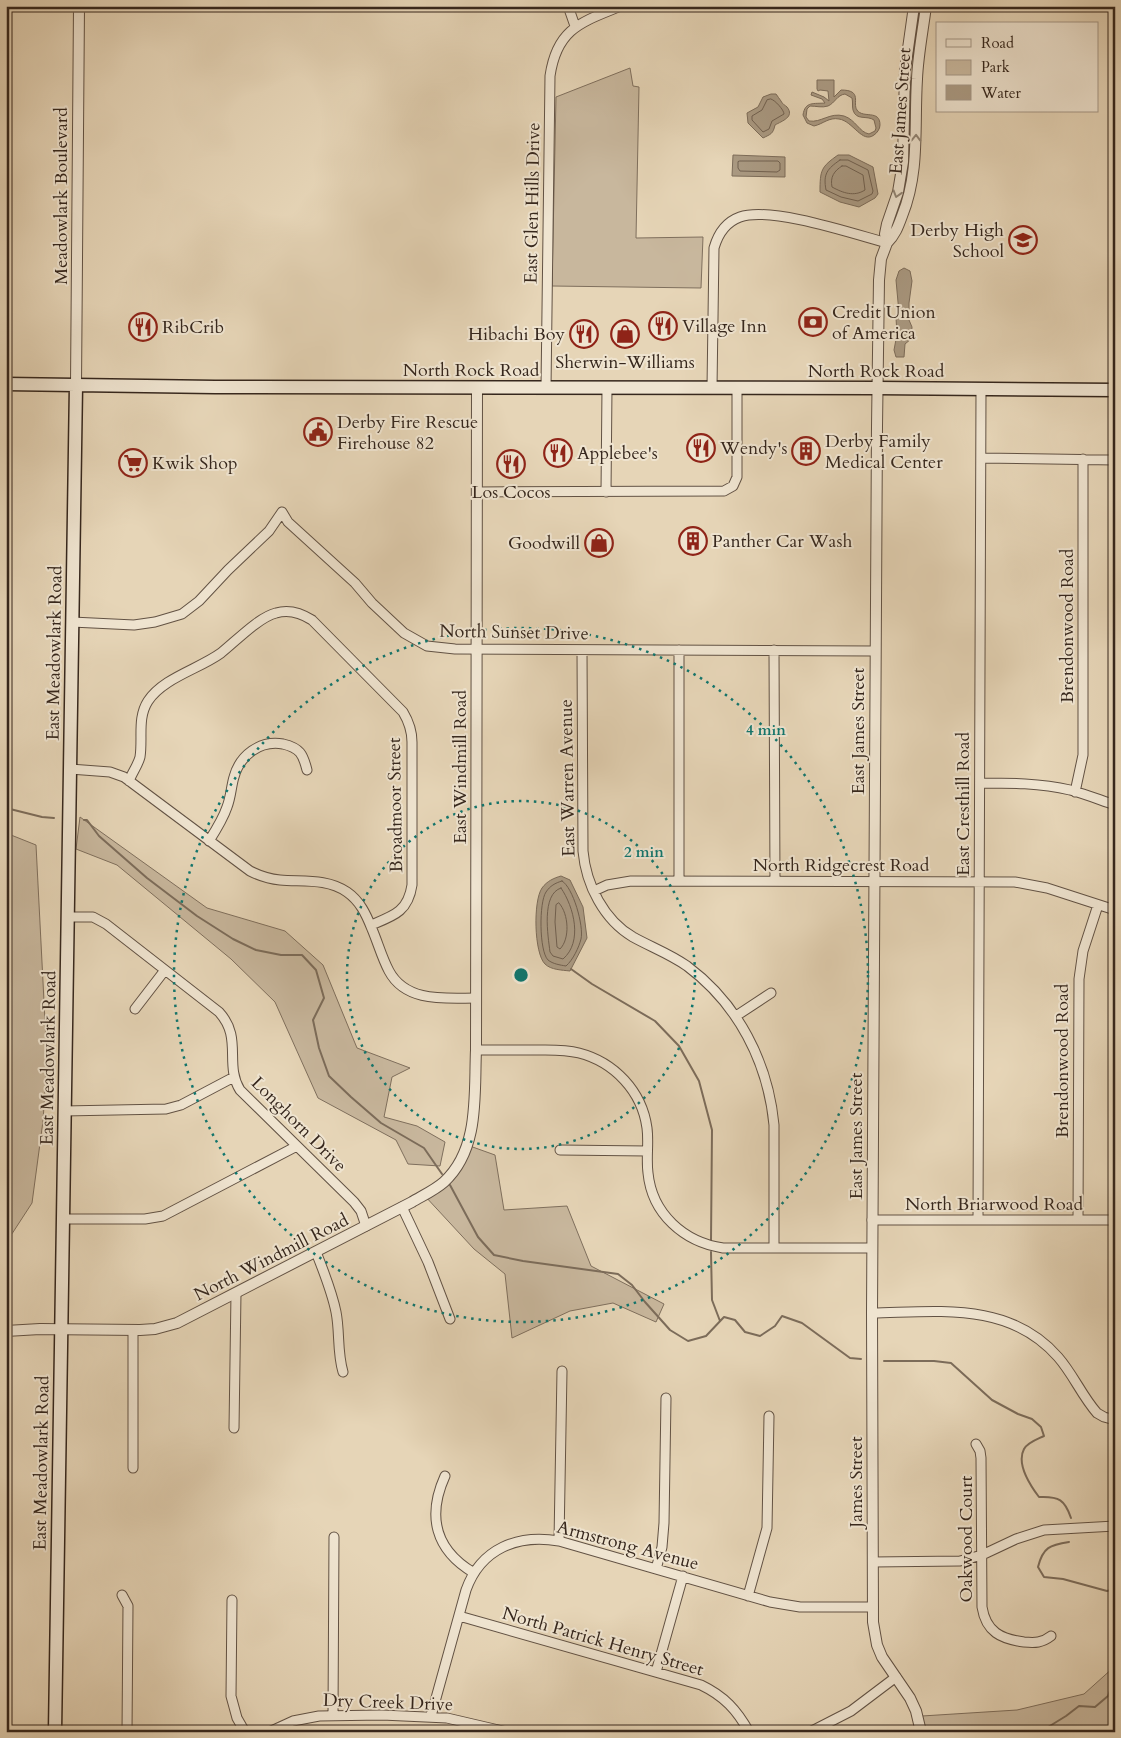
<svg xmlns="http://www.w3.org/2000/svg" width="1121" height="1738" viewBox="0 0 1121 1738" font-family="Cardo,serif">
	<rect width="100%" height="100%" fill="#e6d5b7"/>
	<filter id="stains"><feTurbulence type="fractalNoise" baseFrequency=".004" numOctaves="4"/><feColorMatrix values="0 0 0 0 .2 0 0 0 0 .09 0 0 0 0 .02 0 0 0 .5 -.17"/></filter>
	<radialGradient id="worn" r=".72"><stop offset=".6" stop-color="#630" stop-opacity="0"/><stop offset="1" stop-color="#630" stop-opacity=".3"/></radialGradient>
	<path fill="#c8b79d" stroke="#7f6f5d" d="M 630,68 L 633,86 L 639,87 L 636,238 L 703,237 L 701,288 L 552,286 L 556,97 Z
		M 80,817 L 207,908 L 285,931 L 323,965 L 357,1048 L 410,1068 L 392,1077 L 384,1117 L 417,1126 L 445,1142 L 440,1166 L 408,1164 L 396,1140 L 318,1098 L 275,1002 L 231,959 L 117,865 L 76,849 Z
		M 6,833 L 36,845 L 47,1060 L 43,1121 L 32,1203 L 6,1243 Z
		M 467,1145 L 495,1155 L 504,1210 L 567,1206 L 591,1266 L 664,1304 L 656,1322 L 613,1303 L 570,1311 L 512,1338 L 505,1274 L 474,1249 L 424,1195 L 442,1184 Z
		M 1115,1602 L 1115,1732 L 925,1732 L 922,1716 L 1017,1710 L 1084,1694 L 1114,1667 Z"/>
	<path fill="#aa9a83" stroke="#7c6c5a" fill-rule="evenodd" d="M 817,80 L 834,80 L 834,97 L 841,90 C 863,90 852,103 857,110 C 863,119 880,109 880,125 C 880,129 877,133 874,135 C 862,144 853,121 839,119 C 829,117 823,124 814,126 L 807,123 L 803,115 C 805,101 814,104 825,103 L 822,99 L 811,95 L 812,92 L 824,97 L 829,101 L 828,91 L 820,90 L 818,91 L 817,89 ZM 845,94 L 852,98 C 853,102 852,106 853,110 C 856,121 867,115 874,120 L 876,128 L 875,131 L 869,134 C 859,132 856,120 844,116 C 830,112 821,123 809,121 L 806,117 L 807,109 L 810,106 C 816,106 822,108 828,106 C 835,103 837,95 845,94 Z
		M 771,94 L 776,94 C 778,96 779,99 781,101 C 782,104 785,105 787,107 C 795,117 782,121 775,125 C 773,134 771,134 763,138 L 748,123 L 747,113 L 758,107 L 763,97 Z
		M 733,155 L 785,157 L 785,177 L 732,176 Z
		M 838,155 L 849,155 L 873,167 L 878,194 L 875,198 L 859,207 L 840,202 L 820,192 C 820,170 821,167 838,155 Z
		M 904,268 L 910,271 L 912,281 L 909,303 L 909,320 L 912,327 L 911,339 L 905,344 L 904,357 L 896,357 L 894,350 L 897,334 L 896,318 L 899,313 L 896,280 L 899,271 Z
		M 561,876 L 570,880 L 583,907 L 587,938 L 570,971 C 562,970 551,970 545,964 C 534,953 533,901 542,888 C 547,881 554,878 561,876 Z"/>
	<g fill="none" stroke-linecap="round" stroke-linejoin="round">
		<path stroke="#706050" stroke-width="1" d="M 771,99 C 775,100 784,110 784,114 L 772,121 L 769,129 L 763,132 L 752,120 L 752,116 L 762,110 L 767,100 Z
			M 840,160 L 848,160 L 868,170 L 873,191 L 872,194 L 858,201 L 841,197 L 826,190 C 823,174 827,169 840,160 Z
			M 740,161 L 778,161 L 780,163 L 780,170 L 777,172 L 740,171 L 738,168 L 738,162 Z
			M 842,166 L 846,166 L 863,175 L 865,190 C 854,197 843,193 832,187 C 830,177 834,171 842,166 Z
			M 562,881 C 573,887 584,926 581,939 C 579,947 573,960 566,966 C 560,965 553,964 548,960 C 539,951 539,902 546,892 C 550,886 555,883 562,881 Z
			M 561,888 C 574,907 583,942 563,959 L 553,956 L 550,952 C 548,936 541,894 561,888 Z
			M 559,903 C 569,914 570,939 560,949 L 557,947 L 555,922 L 556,905 Z"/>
		<path stroke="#7c6c5a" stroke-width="2" d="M 6,808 L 42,817 L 54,818
			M 84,820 L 87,820 L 99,836 L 147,878 L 197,916 L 233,939 L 256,950 L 281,955 L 302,955 L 316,970 L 324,998 L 313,1020 L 319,1048 L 329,1076 L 351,1097 L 381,1123 L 424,1148 L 442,1174
			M 571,969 L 592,984 L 655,1021 L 679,1046 L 699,1081 L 712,1130 L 711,1240
			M 450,1185 L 478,1237 L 494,1255 L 523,1261 L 618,1274 L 632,1285 L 645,1302 L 670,1330 L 688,1341 L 706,1336 L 724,1317 L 735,1320 L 745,1332 L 760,1336 L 775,1326 L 782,1316 L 802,1323 L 850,1358 L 861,1359
			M 711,1252 L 712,1300 L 720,1321
			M 884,1361 L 934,1361 L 951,1363 L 992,1400 L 1018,1414 L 1032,1419 L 1041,1427 L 1044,1436 C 1038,1439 1028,1442 1024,1449 C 1016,1464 1030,1485 1039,1497 C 1059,1496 1065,1500 1071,1518
			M 1069,1542 C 1050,1545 1043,1547 1038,1567 L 1044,1577 L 1063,1579 L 1107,1591 L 1115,1589
			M 1040,1732 L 1066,1716 L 1079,1706 L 1095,1707 L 1108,1696 L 1115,1677"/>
		<defs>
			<path id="minor" d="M 568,6 L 575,26
				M 546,388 L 550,76 C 557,28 582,22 621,6
				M 712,388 L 714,248 C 718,234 726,222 740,217 C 771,206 854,234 887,243
				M 981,458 L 1115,460
				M 477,492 L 724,491 L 733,486 L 737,477 L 737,388
				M 606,492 L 607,388
				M 72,622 L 134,625 L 155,622 L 182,614 L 199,601 L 228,570 L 269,531 L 282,512 L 288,522 L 355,583 L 372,603 L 404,633 L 427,646 L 455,649 L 874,651
				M 582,650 L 583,851 C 586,885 604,920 633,937 C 651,947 670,954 687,966 C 738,1004 768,1062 774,1125 L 774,1248
				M 774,650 L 775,881
				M 70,769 L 110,772 L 124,777 L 250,871 C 260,876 269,879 280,880 C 302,882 327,878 347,892 C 360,901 366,914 372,929 C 378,943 382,958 389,971 C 406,1003 446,998 476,998
				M 129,781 C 132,773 138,765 140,757 C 143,738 137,718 148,701 C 163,678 199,669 221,653 C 235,642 259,617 276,613 C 289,609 301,613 312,620 L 403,712 C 409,722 412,730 412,742 L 412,885 C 408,912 393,916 371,925
				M 980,783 C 1010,783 1040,783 1070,790 C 1085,794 1100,800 1115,805
				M 1075,792 L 1083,755 L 1083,459
				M 209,841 C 216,830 223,819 227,807 C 231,797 231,787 234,777 C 240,755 260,740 283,744 C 300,748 303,754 307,770
				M 679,881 L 679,650
				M 594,891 L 607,885 L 631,881 L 1015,882 L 1047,888 L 1115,910
				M 67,917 L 93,917 L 106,924 L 219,1012 C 243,1038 224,1064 240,1090 L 354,1202 L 361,1211 L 366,1226
				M 135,1009 L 165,970
				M 736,1016 L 771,993
				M 476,1050 C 495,1050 515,1050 534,1050 C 549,1050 564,1049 579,1053 C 614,1062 642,1091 647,1128 C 649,1143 646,1158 648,1173 C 652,1214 684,1242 723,1248 L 872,1248
				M 64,1111 L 166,1109 L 181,1105 L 234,1077
				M 560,1150 L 647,1151
				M 402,1207 L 428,1262 L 450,1319
				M 62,1219 L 145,1219 L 163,1216 L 297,1146
				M 872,1220 L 1115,1220
				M 978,1220 L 981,389
				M 1078,1220 L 1079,979 L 1083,951 L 1098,905
				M 316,1252 C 324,1272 332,1292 336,1312 C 340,1332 337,1352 343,1372
				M 872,1313 C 938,1312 1009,1301 1058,1357 C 1073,1374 1082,1396 1097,1413 L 1104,1417 L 1115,1420
				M 234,1428 L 236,1293
				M 976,1444 L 980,1451 L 981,1458 L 982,1607 C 986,1632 1001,1639 1024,1642 C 1035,1643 1042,1643 1051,1636
				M 133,1468 L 133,1330
				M 445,1476 C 427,1516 435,1550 474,1573
				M 559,1541 L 562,1371
				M 873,1562 L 960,1561 L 982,1555 L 1016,1539 L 1044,1530 L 1115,1526
				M 656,1569 L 662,1547 L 664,1523 L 666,1398
				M 122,1595 L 128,1606 L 127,1732
				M 748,1596 L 767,1528 L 769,1416
				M 232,1600 L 231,1696 L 237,1718 L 245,1732
				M 459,1616 L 701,1685 C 724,1696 737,1710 749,1732
				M 656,1672 L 683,1576
				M 333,1715 L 334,1537
				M 431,1716 L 466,1590 C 481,1548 518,1534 559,1541 L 770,1602 L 800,1607 L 873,1607
				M 269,1732 L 293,1721 L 319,1716 L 382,1715 L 447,1718 L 507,1732
				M 810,1732 L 851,1711 L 896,1677"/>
			<path id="tertiary" d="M 914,6 L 905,70 L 903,162 L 898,192 L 887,224 L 885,234 L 887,243 C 895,235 898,227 902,216 C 920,172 914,126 917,79 C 918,55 923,30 926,6
				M 887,243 L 881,259 L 879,280 L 877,426 L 872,1313 L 873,1622 L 877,1645 L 882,1657 L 910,1698 L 916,1711 L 921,1732
				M 76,385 L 79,6
				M 6,1331 L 40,1329 L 140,1330 L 155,1329 L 177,1323 L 412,1202 C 422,1196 435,1190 444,1182 C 480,1149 474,1094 476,1050 L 477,387"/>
			<path id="secondary" d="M 6,384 L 215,387 L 877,388 L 1115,390
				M 55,1732 L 76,385"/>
		</defs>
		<use href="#minor" stroke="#625244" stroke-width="11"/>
		<use href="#tertiary" stroke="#625244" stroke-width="12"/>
		<use href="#secondary" stroke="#36271d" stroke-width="15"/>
		<use href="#minor" stroke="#efe4d0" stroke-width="9"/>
		<use href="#tertiary" stroke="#efe4d0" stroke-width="10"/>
		<use href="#secondary" stroke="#efe4d0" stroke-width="12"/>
	</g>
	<defs><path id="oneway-chevron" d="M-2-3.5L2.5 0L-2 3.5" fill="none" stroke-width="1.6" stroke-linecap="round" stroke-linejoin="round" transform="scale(1.25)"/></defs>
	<g stroke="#928676">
		<use href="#oneway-chevron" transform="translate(916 138) rotate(-89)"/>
		<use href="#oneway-chevron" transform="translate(897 194) rotate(107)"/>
	</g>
	<g fill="none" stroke="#0f766e" stroke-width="2.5" stroke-dasharray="2.5 5">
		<circle cx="521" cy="975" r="174"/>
		<circle cx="521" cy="975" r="347"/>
	</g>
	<defs>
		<symbol id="school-ring" viewBox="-11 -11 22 22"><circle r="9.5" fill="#efe4d0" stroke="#8f2418" stroke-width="1.5"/><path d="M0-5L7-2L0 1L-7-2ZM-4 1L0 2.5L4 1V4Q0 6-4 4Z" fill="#8f2418"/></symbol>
		<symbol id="bank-ring" viewBox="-11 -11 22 22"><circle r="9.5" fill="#efe4d0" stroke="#8f2418" stroke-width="1.5"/><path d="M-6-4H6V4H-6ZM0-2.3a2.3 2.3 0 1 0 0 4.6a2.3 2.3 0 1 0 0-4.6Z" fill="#8f2418"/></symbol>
		<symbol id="restaurant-ring" viewBox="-11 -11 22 22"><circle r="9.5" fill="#efe4d0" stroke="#8f2418" stroke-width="1.5"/><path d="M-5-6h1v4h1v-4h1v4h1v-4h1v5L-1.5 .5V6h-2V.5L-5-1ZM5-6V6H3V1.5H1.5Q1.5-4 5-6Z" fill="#8f2418"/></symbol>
		<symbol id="shop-ring" viewBox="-11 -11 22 22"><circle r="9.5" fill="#efe4d0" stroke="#8f2418" stroke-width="1.5"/><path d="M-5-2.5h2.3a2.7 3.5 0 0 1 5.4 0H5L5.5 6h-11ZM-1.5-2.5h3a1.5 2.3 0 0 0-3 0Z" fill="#8f2418"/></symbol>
		<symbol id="civic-ring" viewBox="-11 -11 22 22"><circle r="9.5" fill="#efe4d0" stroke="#8f2418" stroke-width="1.5"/><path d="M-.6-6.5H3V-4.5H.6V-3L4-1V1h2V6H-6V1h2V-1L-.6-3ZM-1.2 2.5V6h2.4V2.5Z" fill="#8f2418"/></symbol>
		<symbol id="building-ring" viewBox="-11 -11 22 22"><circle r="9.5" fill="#efe4d0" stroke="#8f2418" stroke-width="1.5"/><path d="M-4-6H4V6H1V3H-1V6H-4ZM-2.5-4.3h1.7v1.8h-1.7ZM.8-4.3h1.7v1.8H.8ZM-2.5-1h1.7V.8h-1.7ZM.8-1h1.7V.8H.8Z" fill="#8f2418"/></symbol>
		<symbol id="supermarket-ring" viewBox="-11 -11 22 22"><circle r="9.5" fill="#efe4d0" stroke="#8f2418" stroke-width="1.5"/><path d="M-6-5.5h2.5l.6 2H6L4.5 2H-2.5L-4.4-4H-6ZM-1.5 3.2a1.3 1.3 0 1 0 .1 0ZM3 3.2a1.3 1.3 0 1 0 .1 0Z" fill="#8f2418"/></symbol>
	</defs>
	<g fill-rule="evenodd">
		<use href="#school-ring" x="1007" y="224" width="32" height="32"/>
		<use href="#bank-ring" x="797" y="306" width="32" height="32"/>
		<use href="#restaurant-ring" x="647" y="310" width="32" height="32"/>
		<use href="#restaurant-ring" x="127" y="311" width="32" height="32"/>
		<use href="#restaurant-ring" x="568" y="318" width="32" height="32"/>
		<use href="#shop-ring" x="609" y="318" width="32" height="32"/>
		<use href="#civic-ring" x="302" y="416" width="32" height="32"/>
		<use href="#restaurant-ring" x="685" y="432" width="32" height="32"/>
		<use href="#building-ring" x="790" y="435" width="32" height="32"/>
		<use href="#restaurant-ring" x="542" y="437" width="32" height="32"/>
		<use href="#supermarket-ring" x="117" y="447" width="32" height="32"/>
		<use href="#restaurant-ring" x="495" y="448" width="32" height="32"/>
		<use href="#building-ring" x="677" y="525" width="32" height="32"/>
		<use href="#shop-ring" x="583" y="527" width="32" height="32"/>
	</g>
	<g text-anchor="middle" stroke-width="4" stroke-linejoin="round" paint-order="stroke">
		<g font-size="18" fill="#36271d" stroke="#efe4d0">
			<text transform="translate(900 111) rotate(-86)" y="6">East James Street</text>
			<text transform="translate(61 196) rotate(-90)" y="6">Meadowlark Boulevard</text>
			<text transform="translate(532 203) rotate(-89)" y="6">East Glen Hills Drive</text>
			<text x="471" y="376">North Rock Road</text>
			<text x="876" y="377">North Rock Road</text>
			<text transform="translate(1067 626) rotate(-90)" y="6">Brendonwood Road</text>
			<text transform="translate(514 632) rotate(1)" y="6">North Sunset Drive</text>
			<text transform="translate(54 653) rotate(-89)" y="6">East Meadowlark Road</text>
			<text transform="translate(858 731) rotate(-90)" y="6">East James Street</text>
			<text transform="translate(460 767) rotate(-90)" y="6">East Windmill Road</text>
			<text transform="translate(567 778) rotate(-91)" y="6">East Warren Avenue</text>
			<text transform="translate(963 804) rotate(-90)" y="6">East Cresthill Road</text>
			<text transform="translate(395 805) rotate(-91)" y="6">Broadmoor Street</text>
			<text x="841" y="871">North Ridgecrest Road</text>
			<text transform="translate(48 1058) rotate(-89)" y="6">East Meadowlark Road</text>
			<text transform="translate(1062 1061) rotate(-90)" y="6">Brendonwood Road</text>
			<text transform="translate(299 1124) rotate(45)" y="6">Longhorn Drive</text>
			<text transform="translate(856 1136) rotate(-90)" y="6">East James Street</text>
			<text x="994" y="1210">North Briarwood Road</text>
			<text transform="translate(271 1257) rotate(-27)" y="6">North Windmill Road</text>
			<text transform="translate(41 1463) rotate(-89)" y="6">East Meadowlark Road</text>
			<text transform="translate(856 1482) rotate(-90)" y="6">James Street</text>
			<text transform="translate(966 1539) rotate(-90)" y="6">Oakwood Court</text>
			<text transform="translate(628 1545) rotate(15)" y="6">Armstrong Avenue</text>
			<text transform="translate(603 1641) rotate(16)" y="6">North Patrick Henry Street</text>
			<text transform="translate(388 1702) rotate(2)" y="6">Dry Creek Drive</text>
		</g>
		<g font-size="18" fill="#36271d" stroke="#efe4d0" text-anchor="start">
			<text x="1004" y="236" text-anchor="end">Derby High<tspan x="1004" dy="21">School</tspan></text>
			<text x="832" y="318">Credit Union<tspan x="832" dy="21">of America</tspan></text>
			<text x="682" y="332">Village Inn</text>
			<text x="162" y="333">RibCrib</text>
			<text x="565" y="340" text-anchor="end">Hibachi Boy</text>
			<text x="625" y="368" text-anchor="middle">Sherwin-Williams</text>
			<text x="337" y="428">Derby Fire Rescue<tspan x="337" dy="21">Firehouse 82</tspan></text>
			<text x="825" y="447">Derby Family<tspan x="825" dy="21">Medical Center</tspan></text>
			<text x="720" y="454">Wendy's</text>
			<text x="577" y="459">Applebee's</text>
			<text x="152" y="469">Kwik Shop</text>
			<text x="511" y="498" text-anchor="middle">Los Cocos</text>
			<text x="712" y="547">Panther Car Wash</text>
			<text x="580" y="549" text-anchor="end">Goodwill</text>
		</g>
	</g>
	<circle cx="521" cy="975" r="8" fill="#0f766e" stroke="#efe4d0" stroke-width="2.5"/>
	<g font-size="15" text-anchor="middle" font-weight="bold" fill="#0f766e" stroke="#efe4d0" stroke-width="4" stroke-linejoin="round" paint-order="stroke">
		<text x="766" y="735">4 min</text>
		<text x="644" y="857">2 min</text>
	</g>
	<rect width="1121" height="1738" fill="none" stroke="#e6d5b7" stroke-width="25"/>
	<rect x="8" y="8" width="1106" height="1723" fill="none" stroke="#36271d" stroke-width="2.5"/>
	<rect x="12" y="12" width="1096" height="1713" fill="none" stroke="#36271d"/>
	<rect x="936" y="22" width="162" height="90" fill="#efe4d0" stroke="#a59888"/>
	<rect x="946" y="39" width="25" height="8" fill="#efe4d0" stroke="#a59888"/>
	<text x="981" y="48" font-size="15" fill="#36271d">Road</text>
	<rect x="946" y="60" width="25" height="15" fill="#c8b79d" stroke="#a59888"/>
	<text x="981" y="72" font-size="15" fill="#36271d">Park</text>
	<rect x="946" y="85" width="25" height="15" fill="#aa9a83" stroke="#a59888"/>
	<text x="981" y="98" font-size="15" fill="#36271d">Water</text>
	<rect width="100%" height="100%" filter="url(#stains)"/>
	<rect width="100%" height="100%" fill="url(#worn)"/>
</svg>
